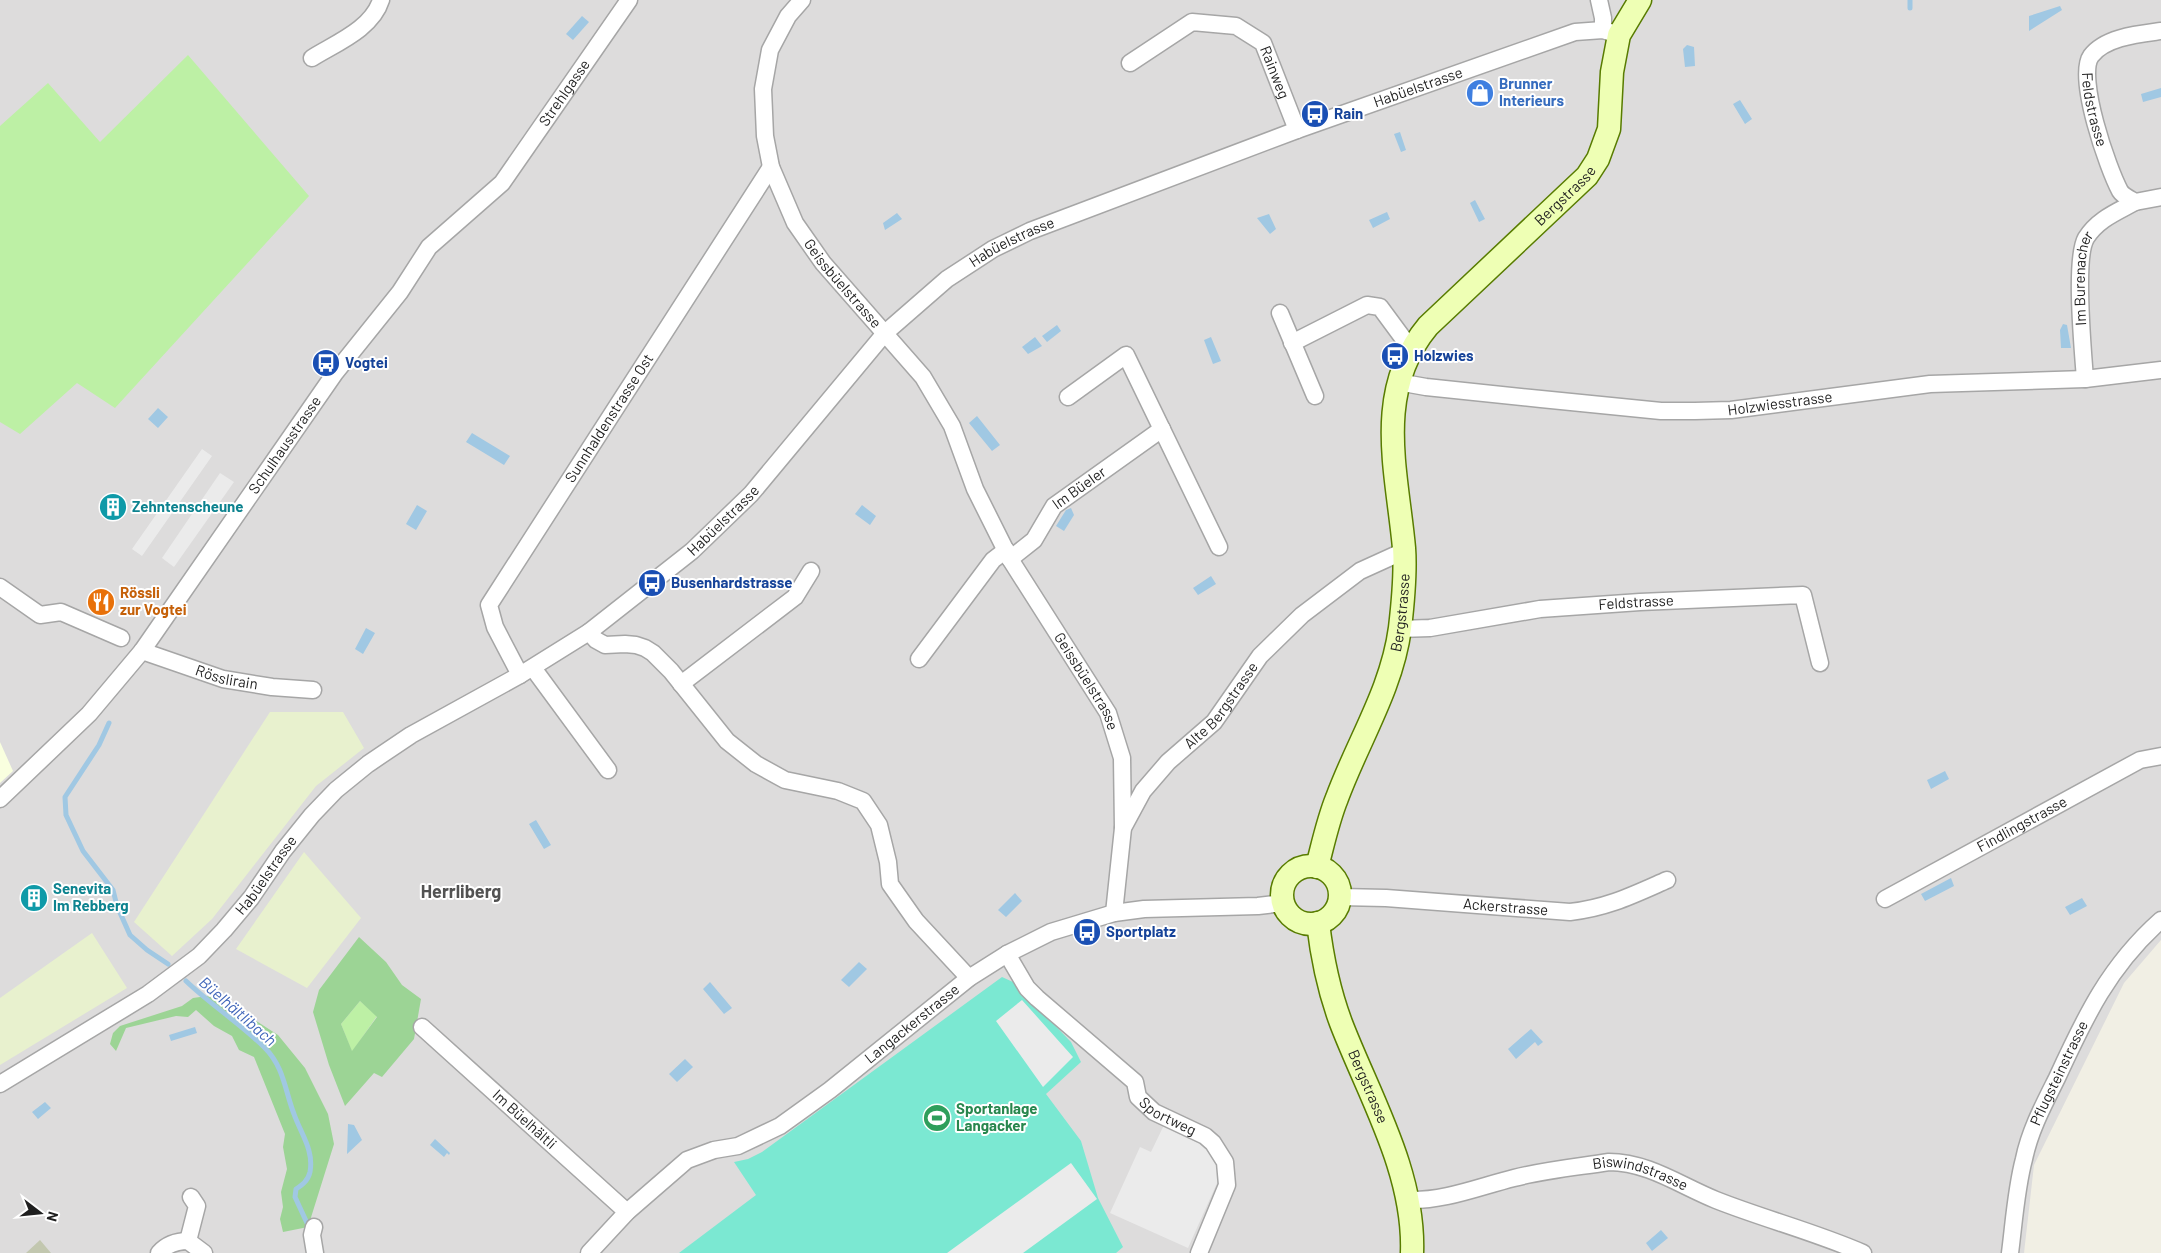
<svg xmlns="http://www.w3.org/2000/svg" width="2161" height="1253" viewBox="0 0 2161 1253" font-family="Barlow,sans-serif">
	<rect width="100%" height="100%" fill="#f1efe4"/>
	<path fill="#dddcdc" d="M 0,0 L 2161,0 L 2161,940 L 2124,983 L 2034,1165 L 2024,1253 L 0,1253 Z"/>
	<path fill="#f9ffdf" d="M 0,742 L 13,771 L 0,783 Z"/>
	<path fill="#c2c7af" d="M 40,1240 L 51,1253 L 26,1253 Z"/>
	<path fill="#e8f1ce" d="M 270,712 L 343,712 L 364,748 L 316,786 L 212,919 L 172,956 L 134,922 Z
		M 304,852 L 361,918 L 307,988 L 236,949 Z
		M 92,933 L 127,988 L 0,1065 L 0,998 Z"/>
	<path fill="#bdf0a5" d="M 188,55 L 309,196 L 115,408 L 77,383 L 20,434 L 0,422 L 0,126 L 48,83 L 100,142 Z
		M 360,1001 L 377,1016 L 352,1052 L 341,1024 Z"/>
	<path fill="#9cd495" fill-rule="evenodd" d="M 359,937 L 386,962 L 402,985 L 421,999 L 414,1039 L 382,1077 L 374,1073 L 345,1106 L 329,1065 L 313,1012 L 319,990 ZM 360,1001 L 377,1017 L 352,1051 L 341,1024 Z
		M 207,996 L 230,1004 L 278,1035 L 305,1068 L 328,1114 L 334,1144 L 308,1227 L 283,1232 L 280,1219 L 283,1207 L 281,1192 L 287,1169 L 283,1147 L 285,1134 L 254,1057 L 239,1050 L 232,1036 L 214,1026 L 196,1010 L 188,1017 L 176,1016 L 126,1028 L 116,1051 L 110,1044 L 113,1033 L 120,1026 L 182,1006 L 193,998 Z"/>
	<path fill="#7be8d2" d="M 1002,977 L 1013,982 L 1071,1042 L 1081,1062 L 1046,1094 L 1081,1141 L 1098,1198 L 1123,1247 L 1116,1253 L 679,1253 L 756,1195 L 734,1162 L 748,1159 L 762,1152 Z"/>
	<path fill="#ebebeb" d="M 202,449 L 212,456 L 142,556 L 132,549 Z
		M 220,473 L 234,482 L 174,567 L 162,558 Z
		M 1022,1000 L 1073,1057 L 1043,1087 L 996,1021 Z
		M 1164,1125 L 1201,1142 L 1215,1156 L 1221,1174 L 1188,1248 L 1110,1213 L 1140,1147 L 1151,1152 Z
		M 1071,1163 L 1097,1199 L 1023,1253 L 947,1253 Z"/>
	<path fill="#a0c8e3" d="M 2060,6 L 2062,10 L 2029,31 L 2029,16 Z
		M 582,16 L 589,22 L 573,40 L 566,34 Z
		M 1687,45 L 1694,47 L 1695,66 L 1685,67 L 1683,49 Z
		M 2161,88 L 2161,97 L 2143,102 L 2141,94 Z
		M 1740,100 L 1752,119 L 1745,124 L 1733,104 Z
		M 1400,132 L 1406,150 L 1401,152 L 1394,134 Z
		M 1475,200 L 1485,219 L 1479,222 L 1470,203 Z
		M 1387,212 L 1390,219 L 1373,228 L 1369,220 Z
		M 897,213 L 902,219 L 885,230 L 883,223 Z
		M 1269,214 L 1276,229 L 1270,234 L 1257,218 Z
		M 2063,324 L 2067,325 L 2071,348 L 2061,348 L 2060,330 Z
		M 1057,325 L 1061,331 L 1047,342 L 1042,336 Z
		M 1035,337 L 1042,346 L 1028,354 L 1022,347 Z
		M 1211,337 L 1221,361 L 1213,364 L 1204,340 Z
		M 158,408 L 168,417 L 158,428 L 148,419 Z
		M 977,416 L 1000,445 L 992,451 L 969,423 Z
		M 472,433 L 510,456 L 504,465 L 466,442 Z
		M 417,505 L 427,511 L 416,530 L 406,524 Z
		M 862,505 L 876,516 L 870,525 L 855,514 Z
		M 1071,508 L 1074,515 L 1064,531 L 1056,526 L 1066,510 Z
		M 1211,576 L 1216,584 L 1198,595 L 1193,588 Z
		M 366,628 L 375,633 L 363,654 L 355,649 Z
		M 1945,771 L 1949,779 L 1931,789 L 1927,780 Z
		M 536,820 L 551,845 L 544,849 L 529,824 Z
		M 1951,878 L 1954,886 L 1925,901 L 1921,894 Z
		M 1015,893 L 1022,901 L 1006,917 L 998,910 Z
		M 2082,898 L 2087,906 L 2070,915 L 2065,907 Z
		M 859,962 L 867,969 L 849,987 L 841,980 Z
		M 710,982 L 732,1008 L 724,1014 L 703,989 Z
		M 195,1027 L 197,1033 L 171,1041 L 169,1035 Z
		M 1531,1029 L 1543,1042 L 1538,1046 L 1535,1042 L 1516,1059 L 1508,1049 Z
		M 685,1059 L 693,1067 L 677,1082 L 669,1074 Z
		M 45,1102 L 51,1108 L 38,1119 L 32,1112 Z
		M 348,1124 L 354,1125 L 362,1140 L 347,1154 Z
		M 435,1139 L 450,1153 L 449,1155 L 447,1153 L 444,1157 L 430,1145 Z
		M 1661,1230 L 1668,1238 L 1652,1251 L 1646,1243 Z"/>
	<g fill="none" stroke-linecap="round" stroke-linejoin="round">
		<path stroke="#a0c8e3" stroke-width="5" d="M 1910,8 L 1910,0
			M 109,723 L 99,745 L 65,797 L 66,815 L 83,851 L 113,890 L 117,906 L 130,935 L 147,950 L 168,964
			M 186,981 C 211,1005 241,1024 265,1048 C 284,1067 285,1091 294,1114 C 301,1134 314,1150 310,1172 C 308,1181 302,1185 296,1189 L 295,1197 L 307,1223"/>
		<defs>
			<g id="street">
				<path id="s1" d="M 802,0 L 788,16 L 770,50 L 763,89 L 765,136 L 771,167 L 795,223 L 823,263 L 923,377 L 952,426 L 975,489 L 1010,559 L 1108,713 L 1122,758 L 1123,828"/>
				<path d="M 1599,0 L 1603,18 L 1603,30"/>
				<path id="s2" d="M 2161,31 C 2139,34 2105,37 2091,56 C 2076,77 2108,169 2120,191 C 2123,196 2130,199 2135,202 L 2161,197"/>
				<path d="M 312,58 C 336,43 372,29 381,0"/>
				<path id="s3" d="M 1130,63 L 1192,22 L 1236,26 L 1263,43 L 1297,130"/>
				<path d="M 1280,313 L 1315,396"/>
				<path d="M 1292,343 L 1367,305 L 1380,307 L 1411,349"/>
				<path id="s4" d="M 2085,379 C 2083,351 2074,259 2086,238 C 2098,219 2117,212 2135,202"/>
				<path id="s5" d="M 1398,382 L 1426,387 L 1541,399 L 1661,411 L 1695,411 L 1731,410 L 1930,384 L 2085,379 L 2161,370"/>
				<path d="M 1068,397 L 1126,355 L 1219,547"/>
				<path id="s6" d="M 1010,559 L 1034,540 L 1054,506 L 1162,429"/>
				<path d="M 0,587 L 40,615 L 61,612 L 121,638"/>
				<path id="s7" d="M 1399,629 L 1430,628 L 1540,609 L 1640,602 L 1803,595 L 1820,663"/>
				<path d="M 589,632 L 596,640 L 605,645 L 625,644 L 636,645 L 645,648 L 653,653 L 671,671 L 727,741 L 756,764 L 785,780 L 838,791 L 863,801 L 879,825 L 888,862 L 890,884 L 916,921 L 969,978"/>
				<path id="s8" d="M 142,651 L 223,679 L 272,687 L 313,690"/>
				<path d="M 919,659 L 993,560 L 1006,550"/>
				<path d="M 533,668 L 608,770"/>
				<path id="s9" d="M 520,675 L 495,627 L 489,605 L 771,167"/>
				<path d="M 681,684 L 795,597 L 811,571"/>
				<path id="s10" d="M 0,799 L 89,714 L 142,651 L 335,373 L 400,292 L 429,247 L 502,183 L 629,0"/>
				<path id="s11" d="M 1340,897 L 1386,898 L 1570,912 C 1607,908 1633,895 1667,880"/>
				<path id="s12" d="M 1885,899 L 2140,760 L 2161,756"/>
				<path id="s13" d="M 1114,913 L 1123,828 L 1143,791 L 1168,762 L 1214,722 L 1260,656 L 1302,615 L 1360,571 L 1404,551"/>
				<path id="s14" d="M 1007,954 L 1027,988 L 1037,998 L 1135,1082 L 1138,1097 L 1154,1112 L 1205,1136 L 1213,1143 L 1225,1162 L 1227,1185 L 1199,1253"/>
				<path id="s15" d="M 422,1027 L 627,1212"/>
				<path id="s16" d="M 0,1084 L 148,994 L 199,956 L 224,930 L 251,898 L 283,851 L 312,815 L 336,790 L 368,764 L 411,735 L 520,675 L 589,632 L 692,551 L 751,494 L 885,333 L 947,279 L 993,249 L 1030,231 L 1297,130 L 1575,32 L 1603,30 L 1619,35"/>
				<path d="M 191,1197 L 197,1206 L 188,1241 L 204,1253"/>
				<path id="s17" d="M 1408,1200 C 1445,1201 1478,1187 1514,1178 C 1545,1170 1577,1167 1609,1162 C 1648,1162 1681,1186 1716,1200 C 1764,1219 1815,1232 1863,1253"/>
				<path d="M 314,1227 L 312,1235 L 315,1253"/>
				<path d="M 159,1253 C 167,1244 176,1241 188,1241"/>
				<path id="s18" d="M 589,1253 L 627,1212 L 687,1160 L 714,1150 L 738,1146 L 780,1126 L 830,1090 L 969,978 L 1007,954 L 1051,932 L 1114,913 L 1144,909 L 1258,906 L 1283,903"/>
				<path id="s19" d="M 2010,1253 C 2014,1222 2016,1189 2024,1159 C 2030,1130 2044,1104 2057,1078 C 2085,1017 2109,966 2161,920"/>
			</g>
			<g id="secondary">
				<circle cx="1311" cy="895" r="29"/>
				<path id="s20" d="M 1317,867 C 1323,844 1328,820 1337,798 C 1358,741 1392,689 1400,628 C 1403,602 1406,574 1404,548 C 1397,471 1373,392 1428,326 L 1587,176 L 1598,159 L 1609,129 L 1612,72 L 1619,35 L 1640,0"/>
				<path id="s21" d="M 1318,923 C 1322,957 1329,991 1341,1023 C 1369,1096 1415,1172 1412,1253"/>
			</g>
		</defs>
		<use href="#street" stroke="#a6a6a6" stroke-width="19"/>
		<use href="#secondary" stroke="#587c00" stroke-width="25"/>
		<use href="#street" stroke="#fff" stroke-width="16"/>
		<use href="#secondary" stroke="#eeffb4" stroke-width="22"/>
	</g>
	<defs>
		<symbol id="shop-disc" viewBox="-11 -11 22 22"><circle r="9.5" fill="#3f7fe0" stroke="#fff"/><path d="M-5-2.5h2.3a2.7 3.5 0 0 1 5.4 0H5L5.5 6h-11ZM-1.5-2.5h3a1.5 2.3 0 0 0-3 0Z" fill="#fff"/></symbol>
		<symbol id="bus-disc" viewBox="-11 -11 22 22"><circle r="9.5" fill="#1a4fb4" stroke="#fff"/><path d="M-5-6H5V4H4V6H2V4H-2V6H-4V4H-5ZM-3.5-4V0h7V-4ZM-3.5 1.2v1.5H-2V1.2ZM2 1.2v1.5H3.5V1.2Z" fill="#fff"/></symbol>
		<symbol id="building-disc" viewBox="-11 -11 22 22"><circle r="9.5" fill="#0f9aa8" stroke="#fff"/><path d="M-4-6H4V6H1V3H-1V6H-4ZM-2.5-4.3h1.7v1.8h-1.7ZM.8-4.3h1.7v1.8H.8ZM-2.5-1h1.7V.8h-1.7ZM.8-1h1.7V.8H.8Z" fill="#fff"/></symbol>
		<symbol id="restaurant-disc" viewBox="-11 -11 22 22"><circle r="9.5" fill="#e8710a" stroke="#fff"/><path d="M-5-6h1v4h1v-4h1v4h1v-4h1v5L-1.5 .5V6h-2V.5L-5-1ZM5-6V6H3V1.5H1.5Q1.5-4 5-6Z" fill="#fff"/></symbol>
		<symbol id="stadium-disc" viewBox="-11 -11 22 22"><circle r="9.5" fill="#2e9e5b" stroke="#fff"/><path d="M0-5a6.5 5 0 1 0 0 10a6.5 5 0 1 0 0-10ZM-3.5-1.8h7v3.6h-7Z" fill="#fff"/></symbol>
	</defs>
	<g fill-rule="evenodd">
		<use href="#shop-disc" x="1464" y="77" width="32" height="32"/>
		<use href="#bus-disc" x="1299" y="98" width="32" height="32"/>
		<use href="#bus-disc" x="1379" y="340" width="32" height="32"/>
		<use href="#bus-disc" x="310" y="347" width="32" height="32"/>
		<use href="#building-disc" x="97" y="491" width="32" height="32"/>
		<use href="#bus-disc" x="636" y="567" width="32" height="32"/>
		<use href="#restaurant-disc" x="85" y="586" width="32" height="32"/>
		<use href="#building-disc" x="18" y="882" width="32" height="32"/>
		<use href="#bus-disc" x="1071" y="916" width="32" height="32"/>
		<use href="#stadium-disc" x="921" y="1102" width="32" height="32"/>
	</g>
	<g text-anchor="middle" stroke-width="4" stroke-linejoin="round" paint-order="stroke">
		<g font-size="15" fill="#1f1f1f" stroke="#fff">
			<text dy="5" stroke="none"><textPath href="#s3" startOffset="182">Rainweg</textPath></text>
			<text dy="5" stroke="none"><textPath href="#s16" startOffset="1766">Habüelstrasse</textPath></text>
			<text dy="5" stroke="none"><textPath href="#s10" startOffset="908">Strehlgasse</textPath></text>
			<text dy="5" stroke="none"><textPath href="#s2" startOffset="131">Feldstrasse</textPath></text>
			<text dy="5" stroke="none"><textPath href="#s20" startOffset="754">Bergstrasse</textPath></text>
			<text dy="5" stroke="none"><textPath href="#s16" startOffset="1331">Habüelstrasse</textPath></text>
			<text dy="5" stroke="none"><textPath href="#s4" startOffset="101">Im Burenacher</textPath></text>
			<text dy="5" stroke="none"><textPath href="#s1" startOffset="316">Geissbüelstrasse</textPath></text>
			<text dy="5" stroke="none"><textPath href="#s5" startOffset="384">Holzwiesstrasse</textPath></text>
			<text dy="5" stroke="none"><textPath href="#s9" startOffset="299">Sunnhaldenstrasse Ost</textPath></text>
			<text dy="5" stroke="none"><textPath href="#s10" startOffset="456">Schulhausstrasse</textPath></text>
			<text dy="5" stroke="none"><textPath href="#s6" startOffset="101">Im Büeler</textPath></text>
			<text dy="5" stroke="none"><textPath href="#s16" startOffset="926">Habüelstrasse</textPath></text>
			<text dy="5" stroke="none"><textPath href="#s7" startOffset="239">Feldstrasse</textPath></text>
			<text dy="5" stroke="none"><textPath href="#s20" startOffset="269">Bergstrasse</textPath></text>
			<text dy="5" stroke="none"><textPath href="#s8" startOffset="89">Rösslirain</textPath></text>
			<text dy="5" stroke="none"><textPath href="#s1" startOffset="786">Geissbüelstrasse</textPath></text>
			<text dy="5" stroke="none"><textPath href="#s13" startOffset="244">Alte Bergstrasse</textPath></text>
			<text dy="5" stroke="none"><textPath href="#s12" startOffset="156">Findlingstrasse</textPath></text>
			<text dy="5" stroke="none"><textPath href="#s16" startOffset="342">Habüelstrasse</textPath></text>
			<text dy="5" stroke="none"><textPath href="#s11" startOffset="166">Ackerstrasse</textPath></text>
			<text dy="5" stroke="none"><textPath href="#s18" startOffset="402">Langackerstrasse</textPath></text>
			<text dy="5" stroke="none"><textPath href="#s19" startOffset="188">Pflugsteinstrasse</textPath></text>
			<text dy="5" stroke="none"><textPath href="#s21" startOffset="172">Bergstrasse</textPath></text>
			<text dy="5" stroke="none"><textPath href="#s14" startOffset="234">Sportweg</textPath></text>
			<text dy="5" stroke="none"><textPath href="#s15" startOffset="138">Im Büelhältli</textPath></text>
			<text dy="5" stroke="none"><textPath href="#s17" startOffset="238">Biswindstrasse</textPath></text>
		</g>
		<g font-size="15" font-weight="bold" fill="#366cbe" stroke="#fff" text-anchor="start">
			<text x="1499" y="89">Brunner<tspan x="1499" dy="17">Interieurs</tspan></text>
		</g>
		<g font-size="15" font-weight="bold" fill="#164399" stroke="#fff" text-anchor="start">
			<text x="1334" y="119">Rain</text>
			<text x="1414" y="361">Holzwies</text>
			<text x="345" y="368">Vogtei</text>
			<text x="671" y="588">Busenhardstrasse</text>
			<text x="1106" y="937">Sportplatz</text>
		</g>
		<g font-size="15" font-weight="bold" fill="#0d838f" stroke="#fff" text-anchor="start">
			<text x="132" y="512">Zehntenscheune</text>
			<text x="53" y="894">Senevita<tspan x="53" dy="17">Im Rebberg</tspan></text>
		</g>
		<g font-size="15" font-weight="bold" fill="#c56008" stroke="#fff" text-anchor="start">
			<text x="120" y="598">Rössli<tspan x="120" dy="17">zur Vogtei</tspan></text>
		</g>
		<g font-size="15" font-weight="bold" fill="#27864d" stroke="#fff" text-anchor="start">
			<text x="956" y="1114">Sportanlage<tspan x="956" dy="17">Langacker</tspan></text>
		</g>
		<g font-size="16" font-style="italic" fill="#4167ba" stroke="#fff">
			<text transform="translate(238 1011) rotate(41)" y="6">Büelhältlibach</text>
		</g>
		<g font-size="18" font-weight="bold" fill="#525252" stroke="#fff">
			<text x="461" y="898">Herrliberg</text>
		</g>
	</g>
	<g transform="translate(40 1213) rotate(106)" stroke="#ffffff" stroke-width="4" paint-order="stroke">
	<path d="M0-4L9 19L0 12L-9 19Z" fill="#1f1f1f"/>
	<text y="-8" font-size="14" font-weight="bold" text-anchor="middle" fill="#1f1f1f">N</text>
	</g>
</svg>
